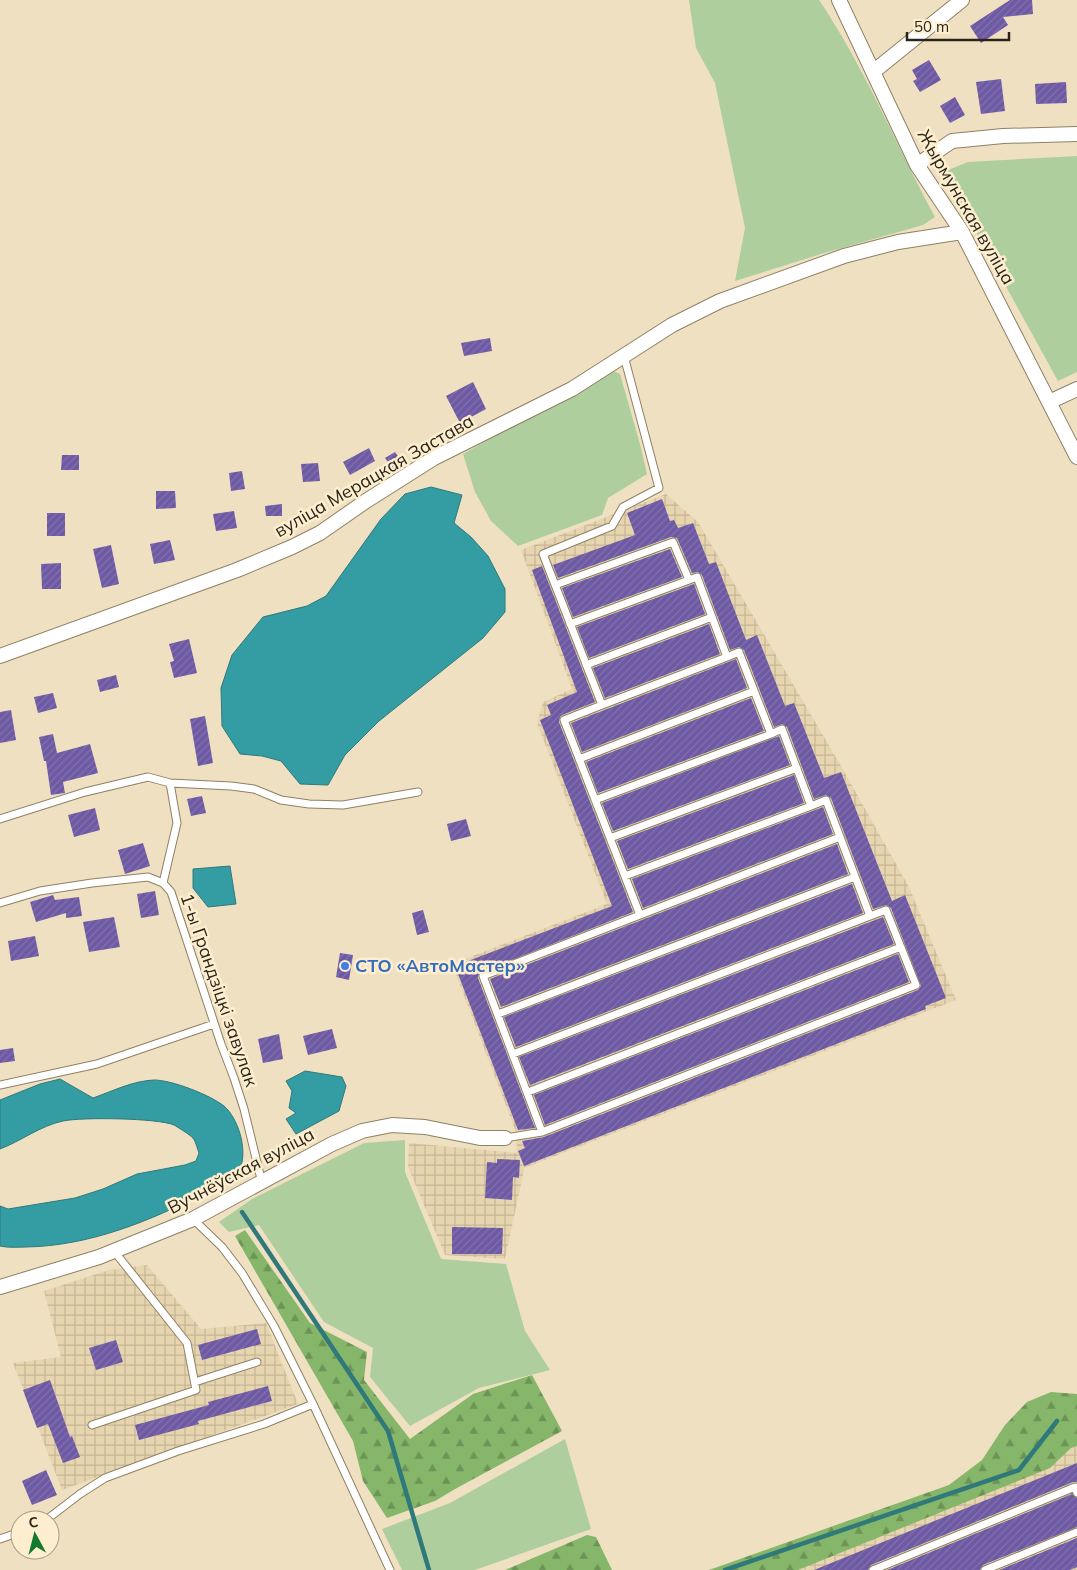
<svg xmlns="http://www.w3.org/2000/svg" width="1077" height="1570" viewBox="0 0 1077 1570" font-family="Mulish,sans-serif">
	<defs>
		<pattern id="industrial-grid" width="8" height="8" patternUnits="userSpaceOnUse" patternTransform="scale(1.25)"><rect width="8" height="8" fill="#e7d5b0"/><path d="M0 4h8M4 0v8" fill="none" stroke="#c6b797"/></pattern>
		<pattern id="forest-firs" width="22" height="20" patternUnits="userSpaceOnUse" patternTransform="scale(1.25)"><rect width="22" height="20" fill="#85b66a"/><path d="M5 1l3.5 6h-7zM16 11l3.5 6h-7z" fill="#6d9456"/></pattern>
		<pattern id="building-hatch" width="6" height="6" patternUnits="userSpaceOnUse" patternTransform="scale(1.25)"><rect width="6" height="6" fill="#6e59a5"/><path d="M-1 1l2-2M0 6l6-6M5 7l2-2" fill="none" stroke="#8272aa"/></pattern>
	</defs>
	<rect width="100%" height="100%" fill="#efe0c1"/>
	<path fill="url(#industrial-grid)" d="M 666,494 L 698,522 L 841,766 L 909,887 L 956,1000 L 524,1168 L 520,1159 L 524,1170 L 505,1259 L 445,1255 L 408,1167 L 409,1143 L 517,1153 L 516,1132 L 452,964 L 607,904 L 537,723 L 543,702 L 572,689 L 521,550 Z
		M 147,1265 L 201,1329 L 266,1323 L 298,1404 L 62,1490 L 13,1363 L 61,1357 L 44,1291 L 109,1270 Z
		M 1077,1441 L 1077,1570 L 780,1570 Z"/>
	<path fill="#afce9e" d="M 689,0 L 819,0 C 865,68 896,145 935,217 L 923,225 L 821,254 L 735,281 L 745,228 L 715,83 L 696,48 Z
		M 1077,156 L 1077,372 L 1058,381 L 943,172 L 968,162 Z
		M 611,370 L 620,374 L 640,444 L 647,474 L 608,498 L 602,515 L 518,546 L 491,521 L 475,492 L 463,454 Z
		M 405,1140 L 405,1172 L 441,1259 L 506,1264 L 525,1331 L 550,1370 L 479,1388 L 410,1426 L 370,1377 L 373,1348 L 324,1322 L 259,1225 L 229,1232 L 219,1222 L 252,1199 L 364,1143 Z
		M 565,1439 L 591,1529 L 475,1570 L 402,1570 L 382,1529 L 450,1503 Z"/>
	<path fill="url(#forest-firs)" d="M 245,1230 L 310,1323 L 367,1352 L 364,1380 L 410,1439 L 473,1394 L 532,1375 L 562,1431 L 455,1489 L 435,1501 L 387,1518 L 363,1481 L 353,1441 L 235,1236 Z
		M 1051,1392 L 1077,1394 L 1077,1446 L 1071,1448 L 1050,1468 L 798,1570 L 709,1570 L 949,1485 L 982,1460 L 1005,1425 L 1027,1402 Z
		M 587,1535 L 596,1537 L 612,1570 L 505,1570 Z"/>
	<path fill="#339da3" stroke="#30797a" d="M 431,487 L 462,495 L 454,523 L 471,537 L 488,556 L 505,589 L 505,612 L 483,638 L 379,721 L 345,755 L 328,785 L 300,784 L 281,761 L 262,756 L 240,754 L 222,726 L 221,688 L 232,655 L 263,617 L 307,606 L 326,596 L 381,519 L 405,494 Z
		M 230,866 L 236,904 L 208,907 L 193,888 L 193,869 Z
		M 305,1071 L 342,1077 L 346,1086 L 339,1111 L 296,1134 L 286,1119 L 296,1113 L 289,1108 L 292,1091 L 286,1081 Z
		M 60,1079 L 93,1098 C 113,1091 132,1081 154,1080 C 172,1080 210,1095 224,1106 C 238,1118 247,1148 241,1166 C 237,1179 217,1186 206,1192 C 151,1221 89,1246 26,1247 C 18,1247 8,1248 0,1246 L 0,1206 L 8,1209 L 75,1198 L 103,1189 L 137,1174 L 185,1165 L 196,1161 L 199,1153 C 197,1148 196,1142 193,1138 C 189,1134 179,1128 174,1125 C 158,1118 81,1117 63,1121 C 40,1126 21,1141 0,1149 L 0,1100 L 40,1084 Z"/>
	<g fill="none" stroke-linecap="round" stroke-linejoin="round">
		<path stroke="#30797a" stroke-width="4.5" d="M 242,1212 L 388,1431 L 429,1570
			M 725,1570 L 1019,1470 L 1057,1421"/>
	</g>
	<path fill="url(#building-hatch)" d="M 1010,0 L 1032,0 L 1033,14 L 1003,17 L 1008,25 L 981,43 L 970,26 Z
		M 929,60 L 941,80 L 920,92 L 913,81 L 917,79 L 912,70 Z
		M 1001,79 L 1005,111 L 981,114 L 976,82 Z
		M 1066,82 L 1067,103 L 1036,104 L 1035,84 Z
		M 955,97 L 965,115 L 950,123 L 940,106 Z
		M 490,338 L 492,351 L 464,356 L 461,343 Z
		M 473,382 L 486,409 L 460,423 L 446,396 Z
		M 369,448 L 375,461 L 350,475 L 343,462 Z
		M 395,452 L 402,462 L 393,469 L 385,458 Z
		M 62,455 L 79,455 L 79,470 L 61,470 Z
		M 318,463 L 320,481 L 303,482 L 301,464 Z
		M 242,471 L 245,489 L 231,491 L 229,473 Z
		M 156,491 L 175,491 L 176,508 L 156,509 Z
		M 662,499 L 670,521 L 674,520 L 678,528 L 693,523 L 709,564 L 716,562 L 746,640 L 757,635 L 785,706 L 794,703 L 824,778 L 841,772 L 892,901 L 905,895 L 946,998 L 925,1006 L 926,1009 L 524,1166 L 518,1151 L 525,1148 L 522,1141 L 544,1137 L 918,990 L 921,986 L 891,908 L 886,905 L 873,909 L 831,798 L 826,795 L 814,799 L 787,727 L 782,724 L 774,727 L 744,650 L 739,647 L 730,650 L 702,575 L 698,572 L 692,573 L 677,538 L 671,537 L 558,578 L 553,565 L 635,535 L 627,513 Z
		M 282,504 L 282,516 L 266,516 L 265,506 Z
		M 234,511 L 237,528 L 216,531 L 213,514 Z
		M 47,513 L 65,513 L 65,536 L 47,536 Z
		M 170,540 L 175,560 L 154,564 L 150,544 Z
		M 111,545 L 119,584 L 102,588 L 93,549 Z
		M 670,549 L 682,577 L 573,617 L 562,588 Z
		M 61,563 L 61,589 L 42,589 L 41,564 Z
		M 542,566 L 595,702 L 562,715 L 560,717 L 559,722 L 633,912 L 479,973 L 478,978 L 535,1128 L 518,1130 L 455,966 L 612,906 L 540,720 L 551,715 L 547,705 L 577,692 L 532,570 Z
		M 694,584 L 705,614 L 589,658 L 577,627 Z
		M 709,624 L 720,654 L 605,698 L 593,668 Z
		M 189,639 L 197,673 L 174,678 L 170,662 L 174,661 L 169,644 Z
		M 736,659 L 747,688 L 582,752 L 571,723 Z
		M 116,675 L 119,687 L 100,692 L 97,680 Z
		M 53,693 L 57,708 L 38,713 L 34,697 Z
		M 751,698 L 764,731 L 598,793 L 586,762 Z
		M 11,710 L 16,740 L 0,743 L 0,712 Z
		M 205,716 L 213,763 L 198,766 L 190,719 Z
		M 53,734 L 57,753 L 90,744 L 98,773 L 63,782 L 65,793 L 51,795 L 46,761 L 44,761 L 39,737 Z
		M 779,736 L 790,765 L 613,831 L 602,803 Z
		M 794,775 L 804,803 L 628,869 L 617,841 Z
		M 202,796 L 206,813 L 191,816 L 187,799 Z
		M 823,807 L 833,834 L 643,908 L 632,879 Z
		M 95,808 L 100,830 L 74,837 L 68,815 Z
		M 466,819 L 471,836 L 451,841 L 447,824 Z
		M 143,843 L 150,866 L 125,874 L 118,850 Z
		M 837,844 L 848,874 L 501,1007 L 490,979 Z
		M 852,884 L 863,913 L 516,1047 L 504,1017 Z
		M 155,891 L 159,915 L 141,918 L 137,894 Z
		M 53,895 L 55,900 L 79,897 L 82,916 L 66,918 L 66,913 L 36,922 L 30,902 Z
		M 423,910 L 429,932 L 417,935 L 412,913 Z
		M 114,917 L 120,947 L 89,952 L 83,922 Z
		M 883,917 L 894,944 L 530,1085 L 519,1057 Z
		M 35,936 L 39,956 L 11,961 L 8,941 Z
		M 340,953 L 353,955 L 349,980 L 336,977 Z
		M 898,954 L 909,982 L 545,1125 L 534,1095 Z
		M 332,1029 L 337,1048 L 308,1055 L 303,1036 Z
		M 279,1034 L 283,1059 L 263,1063 L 258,1039 Z
		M 13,1048 L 15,1061 L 0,1063 L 0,1050 Z
		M 497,1159 L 520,1160 L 519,1178 L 513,1177 L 512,1200 L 485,1198 L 487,1162 L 497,1163 Z
		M 452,1227 L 503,1228 L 502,1254 L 452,1254 Z
		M 257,1329 L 261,1344 L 202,1360 L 198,1345 Z
		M 116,1340 L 123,1362 L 96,1370 L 89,1348 Z
		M 50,1380 L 70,1437 L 72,1436 L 80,1457 L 63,1463 L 48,1424 L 37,1428 L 23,1390 Z
		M 268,1386 L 272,1401 L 198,1421 L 199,1424 L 139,1440 L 135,1425 L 209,1405 L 208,1402 Z
		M 1077,1463 L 1077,1482 L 1073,1482 L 871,1565 L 868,1570 L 814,1570 Z
		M 46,1470 L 57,1495 L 32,1505 L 22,1481 Z
		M 1072,1494 L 1077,1498 L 1077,1527 L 983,1565 L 980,1570 L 887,1570 Z
		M 1077,1538 L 1077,1567 L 1070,1570 L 999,1570 Z"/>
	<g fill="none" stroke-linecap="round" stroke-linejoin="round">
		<defs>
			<path id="lane" d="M 570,624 L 689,580
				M 586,665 L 712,617
				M 602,705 L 727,657
				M 579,759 L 754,691
				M 595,800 L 771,734
				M 0,819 L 85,792 L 148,777 L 170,783 L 231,786 L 254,789 L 281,800 L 309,804 L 343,805 L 418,792
				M 610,838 L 797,768
				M 625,876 L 811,806
				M 163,883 L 177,823 L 170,783
				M 0,903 L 40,891 L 92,883 L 148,877 L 163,883 L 171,892 L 221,1044 L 234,1078 L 244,1109 L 262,1183
				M 640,915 L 840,837
				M 498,1014 L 855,877
				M 513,1054 L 870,916
				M 0,1085 L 97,1064 L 214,1024
				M 528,1092 L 901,947
				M 542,1132 L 483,976 L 640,915 L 564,720 L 602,705 L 543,554 L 612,526 L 623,507 L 659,488 L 624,356
				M 505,1138 L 542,1132 L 916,985 L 886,910 L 870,916 L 826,800 L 811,806 L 782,729 L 771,734 L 739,652 L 727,657 L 697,577 L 689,580 L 673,542 L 555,585
				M 193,1219 L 222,1247 L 242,1273 L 274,1326 L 313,1404 L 390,1570
				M 195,1382 L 257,1362
				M 92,1425 L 196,1390 L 187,1343 L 114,1251
				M 46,1520 L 80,1494 L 105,1478 L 178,1451 L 264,1424 L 313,1404
				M 0,1539 L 20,1532
				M 873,1570 L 1075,1487 L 1077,1493
				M 985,1570 L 1077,1532"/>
			<path id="street" d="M 839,0 L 917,165 L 962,232 L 1077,457
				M 873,72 L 962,0
				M 917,165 L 952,141 L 1003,136 L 1077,134
				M 1049,402 L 1077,389
				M 0,656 L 237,570 L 292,547 L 320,533 L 366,501 L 434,458 L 572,389 L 672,325 L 720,301 L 844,256 L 898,242 L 962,232
				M 0,1287 L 99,1257 L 193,1219 L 332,1144 L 362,1131 L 392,1125 L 425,1127 L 480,1138 L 505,1138"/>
		</defs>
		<use href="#lane" stroke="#8e8164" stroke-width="9"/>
		<use href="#street" stroke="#8e8164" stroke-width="16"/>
		<use href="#lane" stroke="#fff" stroke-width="7"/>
		<use href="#street" stroke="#fff" stroke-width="14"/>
	</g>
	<circle fill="#3f7fe0" stroke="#fceece" stroke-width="2" cx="345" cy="966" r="5"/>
	<g text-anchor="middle" stroke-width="5" stroke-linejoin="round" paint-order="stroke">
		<g font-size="18" fill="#2a2419" stroke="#fceece">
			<text transform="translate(966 207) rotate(60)" y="6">Жырмунская вуліца</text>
			<text transform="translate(374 476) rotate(-30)" y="6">вуліца Мерацкая Застава</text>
			<text transform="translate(219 990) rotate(71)" y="6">1-ы Грандзіцкі завулак</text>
			<text transform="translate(241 1171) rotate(-28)" y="6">Вучнёўская вуліца</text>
		</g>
		<g font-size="18" font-weight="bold" fill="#366cbe" stroke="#fceece" text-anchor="start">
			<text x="355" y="972">СТО «АвтоМастер»</text>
		</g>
	</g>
	<g transform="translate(35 1535) rotate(353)"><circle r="24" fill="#fceece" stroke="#a89d86"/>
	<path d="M0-4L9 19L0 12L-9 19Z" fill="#14792b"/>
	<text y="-8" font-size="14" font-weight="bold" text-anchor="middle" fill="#2a2419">С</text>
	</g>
	<path d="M907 32v8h102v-8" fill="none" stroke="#2a2419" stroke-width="2.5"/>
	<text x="914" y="32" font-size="15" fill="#2a2419" stroke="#fceece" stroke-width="4" paint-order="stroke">50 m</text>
</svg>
